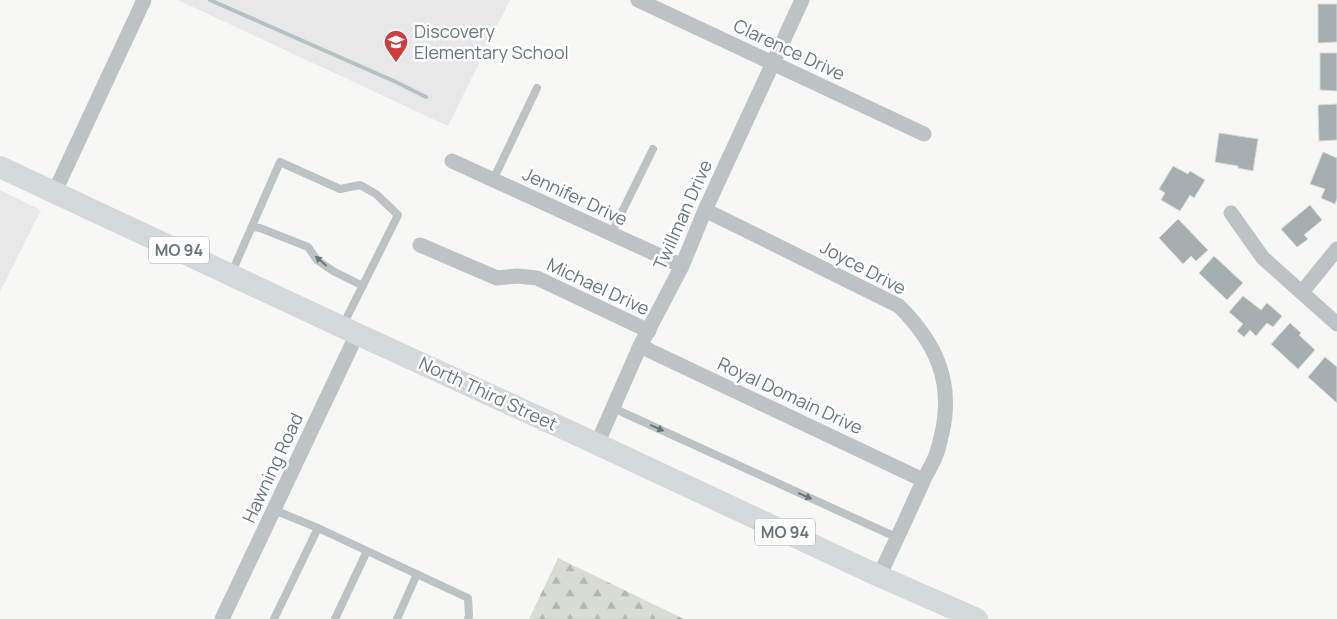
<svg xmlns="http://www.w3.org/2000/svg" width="1337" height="619" viewBox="0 0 1337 619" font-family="Manrope,sans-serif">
	<defs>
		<pattern id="forest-firs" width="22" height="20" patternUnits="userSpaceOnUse" patternTransform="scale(1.25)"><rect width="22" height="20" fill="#d8dcd4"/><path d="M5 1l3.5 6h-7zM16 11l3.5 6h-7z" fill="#b3b7b1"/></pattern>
	</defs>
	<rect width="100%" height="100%" fill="#f7f7f5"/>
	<path fill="#e8e8e8" d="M 178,0 L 510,0 L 448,126 Z
		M 0,190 L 41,210 L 0,292 Z"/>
	<path fill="url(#forest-firs)" d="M 558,558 L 684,619 L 529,619 Z"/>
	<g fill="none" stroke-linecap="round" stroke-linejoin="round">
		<path stroke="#b3c2c2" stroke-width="4" d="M 210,0 L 396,82 L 426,97"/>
	</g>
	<path fill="#a5aeb1" stroke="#d9d8d7" d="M 1318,4 L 1337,4 L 1337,42 L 1318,43 Z
		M 1320,53 L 1337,53 L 1337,91 L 1320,90 Z
		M 1337,104 L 1337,140 L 1319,141 L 1318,105 Z
		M 1219,133 L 1258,139 L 1253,171 L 1238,168 L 1238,166 L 1215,162 Z
		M 1323,152 L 1337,158 L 1337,199 L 1335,204 L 1321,198 L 1325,189 L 1310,184 Z
		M 1173,166 L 1188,174 L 1190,171 L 1205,180 L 1194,198 L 1190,195 L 1180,211 L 1161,200 L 1165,193 L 1159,189 Z
		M 1310,205 L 1322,220 L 1304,235 L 1308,239 L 1297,247 L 1281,229 Z
		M 1178,219 L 1208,250 L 1196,261 L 1191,256 L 1183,264 L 1159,238 Z
		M 1214,256 L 1243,283 L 1227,300 L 1199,273 Z
		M 1243,296 L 1261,310 L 1267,303 L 1282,316 L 1273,327 L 1267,323 L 1256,336 L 1250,330 L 1244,337 L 1237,331 L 1243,324 L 1229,312 Z
		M 1290,323 L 1301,333 L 1299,335 L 1315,350 L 1298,369 L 1271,344 Z
		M 1325,357 L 1337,367 L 1337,403 L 1308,377 Z"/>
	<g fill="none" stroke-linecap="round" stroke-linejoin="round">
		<path stroke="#bdc2c4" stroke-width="8" d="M 493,180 L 537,88
			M 252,227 L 260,228 L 308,247 L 317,260 L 333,271 L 363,286
			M 611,234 L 653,149
			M 232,272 L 280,162 L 340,189 L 360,185 L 376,194 L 398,215 L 343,325
			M 613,408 L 898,538
			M 274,510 L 318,528
			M 274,619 L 318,528 L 468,598 L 469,616 L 468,619
			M 335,619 L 367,551
			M 397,619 L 417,574"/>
		<path stroke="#bdc2c4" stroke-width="15" d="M 638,0 L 924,134
			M 452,161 L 682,266
			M 55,191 L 144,0
			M 705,210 L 899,306 C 935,342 954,381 942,433 C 940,440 939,448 936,455 C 932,466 925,475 921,486 C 907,516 894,546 879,576
			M 1231,213 L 1263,258 L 1337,324
			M 420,245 L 497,278 L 517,276 L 537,278 L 649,331
			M 1302,292 L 1337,249
			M 640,346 L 923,480
			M 597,444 L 640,346 L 682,266 L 705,210 L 802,0
			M 222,619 L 357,334"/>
		<path stroke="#d4d9da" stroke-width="22" d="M 0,167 L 357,334 L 597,444 L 879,576 L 977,619"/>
	</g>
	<defs><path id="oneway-solid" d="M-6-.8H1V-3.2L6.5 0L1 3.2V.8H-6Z" transform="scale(1.25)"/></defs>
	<g fill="#66787c">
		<use href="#oneway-solid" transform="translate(321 261) rotate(-139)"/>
		<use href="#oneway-solid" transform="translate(657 428) rotate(24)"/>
		<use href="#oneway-solid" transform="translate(805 496) rotate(24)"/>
	</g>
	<defs>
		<symbol id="school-pin" viewBox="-11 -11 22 30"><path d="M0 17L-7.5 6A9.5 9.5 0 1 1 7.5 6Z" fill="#cf3d3d" stroke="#fff"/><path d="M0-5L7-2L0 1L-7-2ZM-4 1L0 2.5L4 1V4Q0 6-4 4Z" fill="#fff"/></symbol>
	</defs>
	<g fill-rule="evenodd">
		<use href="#school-pin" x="382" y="28" width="28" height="38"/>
	</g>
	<g text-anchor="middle" stroke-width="5" stroke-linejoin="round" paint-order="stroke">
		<g fill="#fff" stroke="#94a0a3" stroke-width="1">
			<rect x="149" y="236.5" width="60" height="27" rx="4"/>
			<rect x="755" y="518.5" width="60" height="27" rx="4"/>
		</g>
		<g font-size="16" font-weight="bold" fill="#66787c">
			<text x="179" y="256">MO 94</text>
			<text x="785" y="538">MO 94</text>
		</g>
		<g font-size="18" fill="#66787c" stroke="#fff" text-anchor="start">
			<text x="414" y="38">Discovery<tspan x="414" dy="21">Elementary School</tspan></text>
		</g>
		<g font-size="18" fill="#66787c" stroke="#fff">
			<text transform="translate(789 50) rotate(25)" y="6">Clarence Drive</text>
			<text transform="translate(575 197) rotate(25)" y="6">Jennifer Drive</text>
			<text transform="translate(683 215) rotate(-66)" y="6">Twillman Drive</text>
			<text transform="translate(863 268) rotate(28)" y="6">Joyce Drive</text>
			<text transform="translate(598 287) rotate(25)" y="6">Michael Drive</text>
			<text transform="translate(488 394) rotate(25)" y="6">North Third Street</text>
			<text transform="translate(790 396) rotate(25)" y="6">Royal Domain Drive</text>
			<text transform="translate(273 468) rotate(-65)" y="6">Hawning Road</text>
		</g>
	</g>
</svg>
